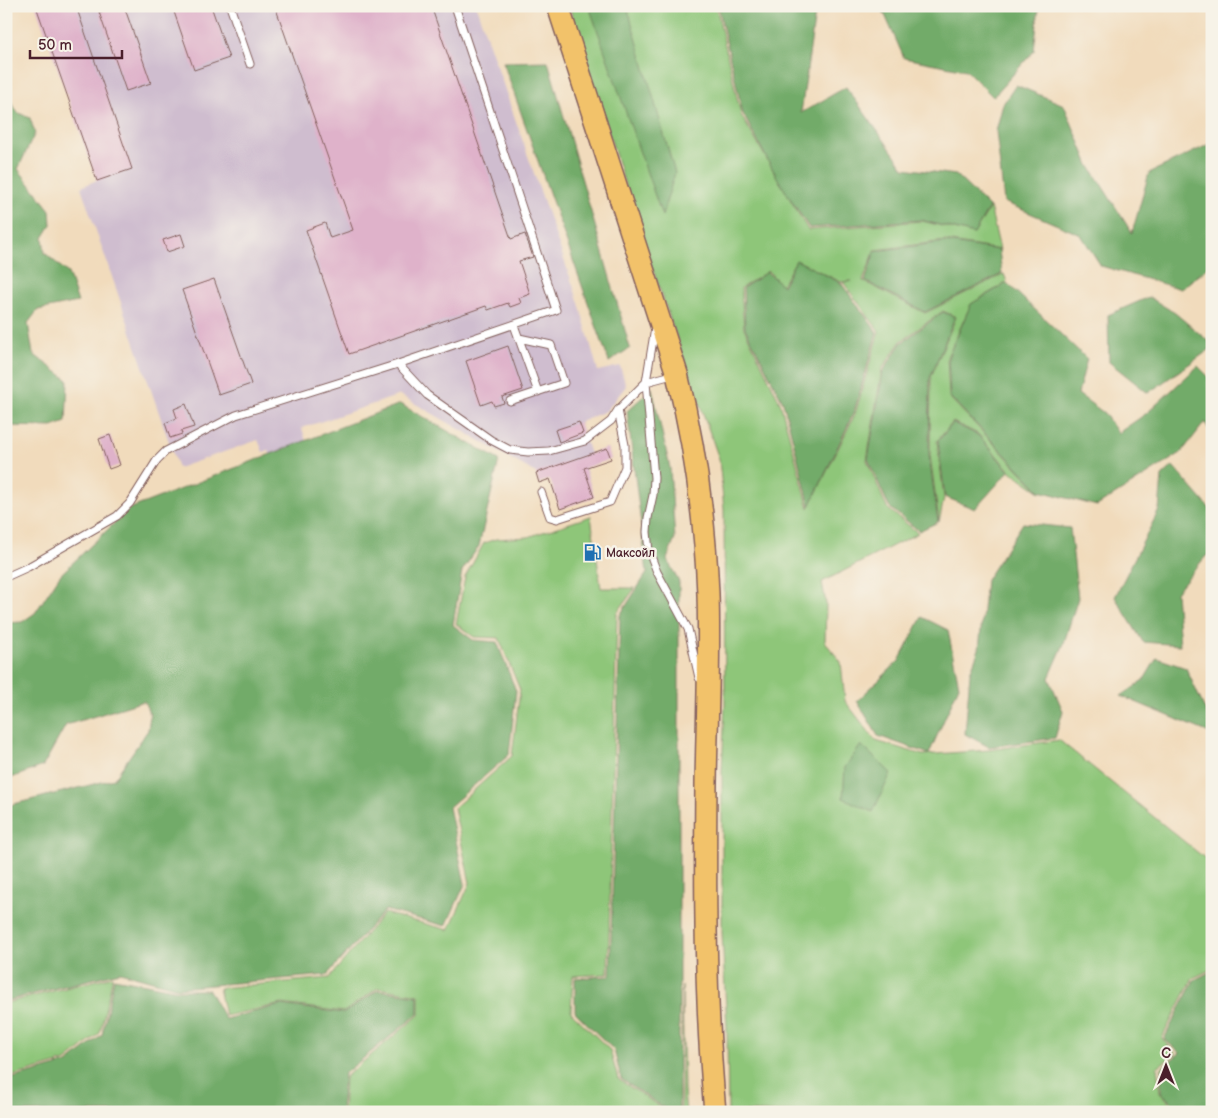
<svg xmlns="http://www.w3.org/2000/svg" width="1218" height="1118" viewBox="0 0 1218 1118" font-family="'Balsamiq Sans',sans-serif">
	<rect width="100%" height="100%" fill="#f7f3e8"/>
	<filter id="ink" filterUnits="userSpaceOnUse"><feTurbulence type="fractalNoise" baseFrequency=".02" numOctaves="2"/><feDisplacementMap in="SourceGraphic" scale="10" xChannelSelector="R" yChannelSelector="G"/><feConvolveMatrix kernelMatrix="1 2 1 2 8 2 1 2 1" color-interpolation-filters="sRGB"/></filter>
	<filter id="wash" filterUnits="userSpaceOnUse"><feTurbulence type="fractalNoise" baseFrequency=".0096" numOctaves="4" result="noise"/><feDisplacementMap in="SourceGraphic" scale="20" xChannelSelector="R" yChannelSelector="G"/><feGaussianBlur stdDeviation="1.12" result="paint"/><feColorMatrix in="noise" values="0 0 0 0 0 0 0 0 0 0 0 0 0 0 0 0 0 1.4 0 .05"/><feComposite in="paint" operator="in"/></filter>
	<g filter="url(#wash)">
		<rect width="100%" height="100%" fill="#f1dbbc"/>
		<path fill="#cfbdcf" d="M 36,6 L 476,6 L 579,303 L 598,371 L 620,366 L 626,386 L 606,411 L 579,422 L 590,454 L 607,448 L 611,459 L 585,468 L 594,497 L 560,509 L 550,479 L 539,483 L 536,473 L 400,395 L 302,428 L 309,451 L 272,462 L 269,450 L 263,452 L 258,440 L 178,468 L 81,187 L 97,180 Z"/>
		<path fill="#8ec679" stroke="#6c7252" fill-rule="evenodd" d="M 569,6 L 716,6 L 741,115 L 808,230 L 922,221 L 974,234 L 990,207 L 1000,250 L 945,241 L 875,250 L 863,281 L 925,313 L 1004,274 L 1007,282 L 971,304 L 947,357 L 949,397 L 1040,492 L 1010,471 L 978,434 L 953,422 L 937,441 L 944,498 L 939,522 L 930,455 L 931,377 L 956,317 L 943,311 L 901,341 L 882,369 L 867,460 L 887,508 L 918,533 L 822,582 L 826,604 L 825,642 L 841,662 L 845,701 L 876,741 L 923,755 L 989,750 L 1059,740 L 1212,864 L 1212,969 L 1193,978 L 1162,1038 L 1176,1054 L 1157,1067 L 1160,1092 L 1176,1109 L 1174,1112 L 728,1112 L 727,1028 L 722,933 L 722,771 L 725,704 L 724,510 L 719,459 L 638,227 ZM 796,260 L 841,282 L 851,281 L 843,282 L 879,331 L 855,414 L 809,508 L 780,402 L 744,328 L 741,288 L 768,271 L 782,285 Z
			M 591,516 L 601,588 L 635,588 L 617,613 L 608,974 L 573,976 L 571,1012 L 610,1050 L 618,1079 L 668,1112 L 343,1112 L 345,1077 L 419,1015 L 419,995 L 378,988 L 344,1012 L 282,1004 L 225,1016 L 219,988 L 329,978 L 384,913 L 449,930 L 470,883 L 454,808 L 512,756 L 520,690 L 499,638 L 474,637 L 456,624 L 465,577 L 484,543 L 496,539 L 528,537 Z
			M 113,976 L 100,1033 L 66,1061 L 6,1078 L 6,1003 Z
			M 682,986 L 684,1090 L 686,1112 L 681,1112 Z"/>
		<path fill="#72ab69" stroke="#5e654a" d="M 589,6 L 627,6 L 675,173 L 662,216 Z
			M 718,6 L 816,6 L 801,113 L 846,87 L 904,168 L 956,175 L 989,207 L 974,234 L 921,220 L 809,228 L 779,181 L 743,114 Z
			M 881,6 L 1039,6 L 1034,51 L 993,97 L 966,70 L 904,58 Z
			M 548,61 L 630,348 L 609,362 L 503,62 Z
			M 1016,85 L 1064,105 L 1089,165 L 1132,233 L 1149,173 L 1212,143 L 1212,264 L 1181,289 L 1101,266 L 1081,235 L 1004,202 L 996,131 L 1003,104 Z
			M 6,91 L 17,112 L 30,118 L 35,133 L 18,169 L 50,210 L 51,225 L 43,238 L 45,253 L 68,273 L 78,302 L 38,310 L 28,323 L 33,354 L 68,380 L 66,422 L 52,427 L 6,426 Z
			M 945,242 L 999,250 L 1002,274 L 925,312 L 865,281 L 875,251 Z
			M 796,260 L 841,283 L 877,332 L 854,412 L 810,506 L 783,402 L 745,328 L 743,288 L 767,272 L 783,286 Z
			M 1007,283 L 1087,359 L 1078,394 L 1104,413 L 1118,433 L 1147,413 L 1198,366 L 1212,380 L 1212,435 L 1205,422 L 1181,453 L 1097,506 L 1040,491 L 950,397 L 948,357 L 971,304 Z
			M 1149,297 L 1175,313 L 1212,344 L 1212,348 L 1148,393 L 1109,362 L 1108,315 Z
			M 943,312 L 955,317 L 930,378 L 929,455 L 938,522 L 919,531 L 889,507 L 868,459 L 883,371 L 901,343 Z
			M 652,388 L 670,468 L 675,539 L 667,559 L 679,582 L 679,1112 L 670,1112 L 621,1079 L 614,1050 L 575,1012 L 575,978 L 610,976 L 620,615 L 647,573 L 627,411 Z
			M 400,404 L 499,460 L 479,546 L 462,571 L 453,625 L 473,640 L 497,642 L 516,691 L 509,755 L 449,807 L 465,884 L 446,926 L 385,910 L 327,975 L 178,988 L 120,972 L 6,1001 L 6,806 L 114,779 L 148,730 L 150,715 L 144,701 L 66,725 L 43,766 L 6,780 L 6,623 L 22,622 L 35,613 L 60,575 L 129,509 Z
			M 953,423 L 978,435 L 1009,471 L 975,509 L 945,497 L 938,441 Z
			M 1173,466 L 1212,511 L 1212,553 L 1206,556 L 1176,592 L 1180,645 L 1143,642 L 1115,597 L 1159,510 L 1162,476 Z
			M 1023,523 L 1070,528 L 1078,598 L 1063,646 L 1049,678 L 1063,711 L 1055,738 L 989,747 L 965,734 L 970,673 L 979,649 L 986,580 Z
			M 922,617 L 948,630 L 959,686 L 929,754 L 878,736 L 857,701 L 899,661 Z
			M 1157,658 L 1186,668 L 1212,725 L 1212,734 L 1121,696 L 1143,681 Z
			M 861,745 L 891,773 L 873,812 L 843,798 L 845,767 Z
			M 1212,971 L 1212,1112 L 1177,1112 L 1178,1109 L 1161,1092 L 1161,1068 L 1180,1053 L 1164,1039 L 1194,980 Z
			M 114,978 L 178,990 L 209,990 L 225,1019 L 281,1005 L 344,1013 L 378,990 L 418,996 L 418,1014 L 344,1074 L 341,1112 L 6,1112 L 6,1080 L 67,1063 L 102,1035 Z"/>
		<g id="blocks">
			<path fill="#dfb2ca" d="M 36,6 L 76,6 L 132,169 L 97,181 Z
				M 115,6 L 124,6 L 151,83 L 126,91 L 99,12 Z
				M 172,6 L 211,6 L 229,58 L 194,70 Z
				M 275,6 L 431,6 L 511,239 L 525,234 L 533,257 L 519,261 L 530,294 L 519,298 L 521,303 L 510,307 L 508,303 L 488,310 L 486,306 L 349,354 L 306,230 L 325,223 L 330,238 L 353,230 Z
				M 181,234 L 185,246 L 167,252 L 163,240 Z
				M 214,279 L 251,384 L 219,395 L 182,290 Z
				M 508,346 L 523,390 L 502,397 L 504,403 L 494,406 L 492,401 L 481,405 L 466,361 Z
				M 186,404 L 194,427 L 181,431 L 182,434 L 170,438 L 165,423 L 177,418 L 174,409 Z
				M 579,422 L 583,433 L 559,442 L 555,430 Z
				M 110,435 L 120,465 L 109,469 L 99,439 Z
				M 607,448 L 611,459 L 584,468 L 594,497 L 560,509 L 550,479 L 539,483 L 536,473 Z"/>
		</g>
	</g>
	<g filter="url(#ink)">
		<use href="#blocks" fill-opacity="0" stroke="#84615e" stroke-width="1"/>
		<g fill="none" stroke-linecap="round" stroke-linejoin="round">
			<defs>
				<path id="lane" d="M 230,6 L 250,64
					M 514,325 L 538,392
					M 655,328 L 646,382 L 654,478 L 653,495 L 648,518 L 647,532 L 649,551 L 657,572 L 688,629 L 699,678
					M 398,364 L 427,395 L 491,440 L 510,450 L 528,452 L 549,451 L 585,441 L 611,421 L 618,410 L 646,382 L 676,374
					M 510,401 L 564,383 L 551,345 L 519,338
					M 541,492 L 550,517 L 557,519 L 610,502 L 625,467 L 625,445 L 618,410
					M 6,577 L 28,567 L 117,516 L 130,503 L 157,460 L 166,451 L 236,415 L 398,364 L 556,310 L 455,6"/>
				<path id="primary" d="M 558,6 L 677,374 C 695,446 705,519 708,594 C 710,657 707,720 706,783 C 705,892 705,1003 715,1112"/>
			</defs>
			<use href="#lane" stroke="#84615e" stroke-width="9"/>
			<use href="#primary" stroke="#84615e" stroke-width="24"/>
			<use href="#lane" stroke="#fff" stroke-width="7"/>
			<use href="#primary" stroke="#f2c26a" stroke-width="21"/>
		</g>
	</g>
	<defs>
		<symbol id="fuel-bare" viewBox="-9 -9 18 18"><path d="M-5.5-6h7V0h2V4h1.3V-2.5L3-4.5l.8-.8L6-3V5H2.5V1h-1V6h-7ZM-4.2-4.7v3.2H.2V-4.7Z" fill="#1f6fb2" stroke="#f7f3e8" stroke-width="2.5" paint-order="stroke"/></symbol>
	</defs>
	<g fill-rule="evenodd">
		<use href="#fuel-bare" x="580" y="540" width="25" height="25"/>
	</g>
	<g text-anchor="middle" stroke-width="5" stroke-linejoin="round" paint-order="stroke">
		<g font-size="12" fill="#4a1f2b" stroke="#f7f3e8" text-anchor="start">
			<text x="606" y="557">Максойл</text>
		</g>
	</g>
	<rect width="1218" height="1118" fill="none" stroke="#f7f3e8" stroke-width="25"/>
	<g transform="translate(1166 1066)" stroke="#f7f3e8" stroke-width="4" paint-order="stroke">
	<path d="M0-4L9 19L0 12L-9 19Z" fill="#4a1f2b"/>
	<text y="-8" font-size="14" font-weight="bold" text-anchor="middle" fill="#4a1f2b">С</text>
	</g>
	<path d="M30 50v8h92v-8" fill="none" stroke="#4a1f2b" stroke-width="2.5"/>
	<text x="38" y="50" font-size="15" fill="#4a1f2b" stroke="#f7f3e8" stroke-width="4" paint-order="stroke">50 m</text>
</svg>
